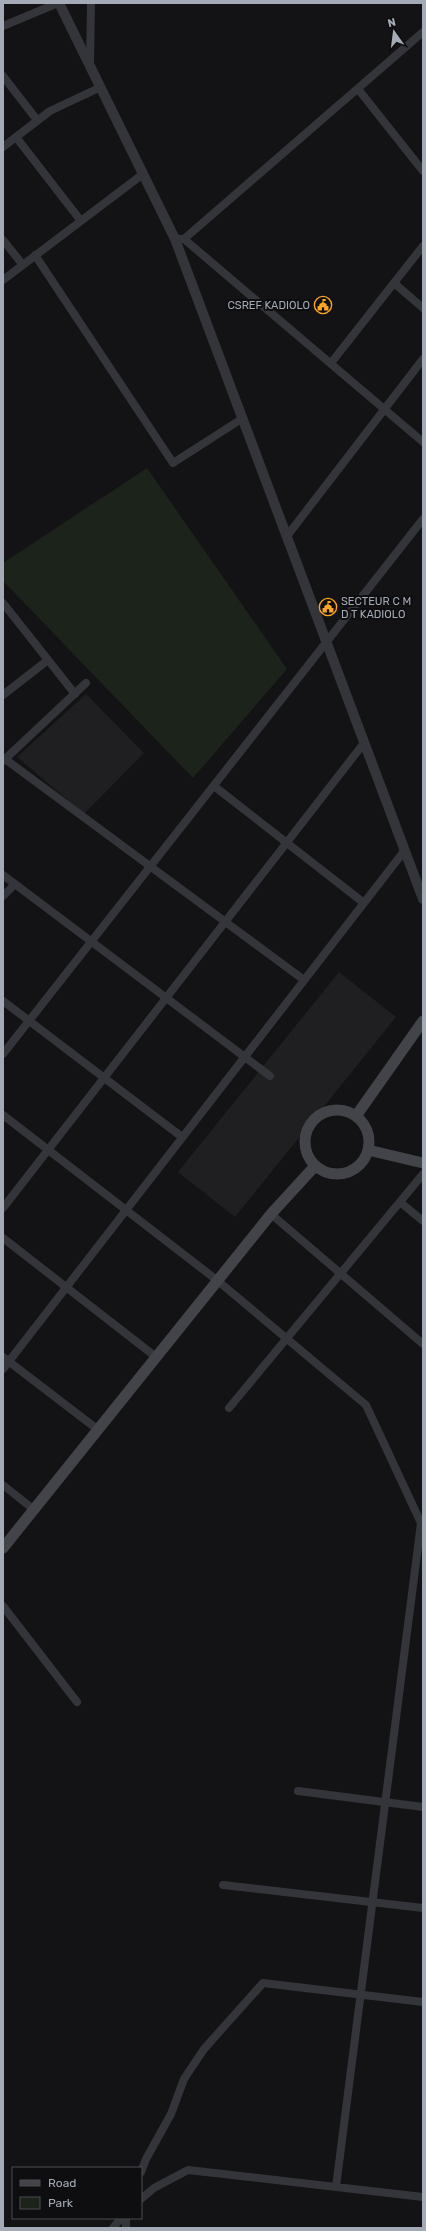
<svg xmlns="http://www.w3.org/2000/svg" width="426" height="2231" viewBox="0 0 426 2231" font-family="Rubik,sans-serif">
	<rect width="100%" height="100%" fill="#131315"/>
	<path fill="#1f1f22" d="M 86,694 L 144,753 L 84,814 L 17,757 Z
		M 339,972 L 396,1017 L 235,1217 L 178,1172 Z"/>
	<path fill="#1b231b" d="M 147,468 L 287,669 L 193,778 L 3,581 L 3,563 Z"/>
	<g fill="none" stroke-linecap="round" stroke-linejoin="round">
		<path stroke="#34353a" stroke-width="8" d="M 3,26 L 58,3
			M 90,65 L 91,3
			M 3,76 L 37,120
			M 358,89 L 423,171
			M 16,137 L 81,221
			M 3,147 L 50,111 L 101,87
			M 175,239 L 184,239 L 423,32
			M 184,239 L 423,442
			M 3,240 L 23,265
			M 35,255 L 173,463 L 243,418
			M 3,280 L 143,174
			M 394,283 L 423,308
			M 331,363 L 423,246
			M 287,536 L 423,359
			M 3,603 L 75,694
			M 3,695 L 48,660
			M 5,759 L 304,980
			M 3,761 L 86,683
			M 214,786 L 364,903
			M 3,875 L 270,1076
			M 3,896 L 15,884
			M 3,1001 L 182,1137
			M 3,1054 L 423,519
			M 3,1115 L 218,1281 L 366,1405 L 421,1523 L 336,2187
			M 400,1202 L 423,1221
			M 3,1208 L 364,743
			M 271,1214 L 423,1344
			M 3,1238 L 156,1357
			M 3,1357 L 97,1429
			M 3,1369 L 405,850
			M 229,1408 L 423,1174
			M 3,1485 L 33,1509
			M 3,1606 L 77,1702
			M 298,1791 L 423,1807
			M 223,1885 L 423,1908
			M 141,2172 L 146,2159 L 171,2114 L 184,2079 L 204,2049 L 263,1983 L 423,2002
			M 141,2199 L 154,2188 L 188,2170 L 423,2197
			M 113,2228 L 121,2218
			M 126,2228 L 126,2218"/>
		<path stroke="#34353a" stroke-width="10" d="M 59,3 L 175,239 L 423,899"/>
		<path stroke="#42444a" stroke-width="11" d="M305 1142a32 32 0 1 1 64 0a32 32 0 1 1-64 0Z
			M 356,1116 L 423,1021
			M 368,1150 L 423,1163
			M 3,1548 L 271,1214 L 315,1166"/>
	</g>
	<defs>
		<symbol id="civic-ring" viewBox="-11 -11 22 22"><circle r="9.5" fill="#0e0e10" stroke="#fca423" stroke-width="1.5"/><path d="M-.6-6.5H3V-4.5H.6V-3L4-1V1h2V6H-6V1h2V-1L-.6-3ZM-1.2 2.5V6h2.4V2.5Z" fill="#fca423"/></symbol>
	</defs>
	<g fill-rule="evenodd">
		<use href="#civic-ring" x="313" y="295" width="20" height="20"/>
		<use href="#civic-ring" x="318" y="597" width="20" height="20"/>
	</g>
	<g text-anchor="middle" stroke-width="4" stroke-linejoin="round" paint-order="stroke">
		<g font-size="11" fill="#a4abb6" stroke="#0e0e10" text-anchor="end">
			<text x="310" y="309">CSREF KADIOLO</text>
			<text x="341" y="605" text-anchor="start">SECTEUR C M<tspan x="341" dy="13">D T KADIOLO</tspan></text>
		</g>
	</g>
	<rect width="426" height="2231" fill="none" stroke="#a4abb6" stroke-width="8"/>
	<rect x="12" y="2167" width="130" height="52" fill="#0e0e10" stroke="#4a4d52"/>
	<rect x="20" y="2180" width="20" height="6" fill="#42444a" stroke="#4a4d52"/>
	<text x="48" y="2187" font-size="12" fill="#a4abb6">Road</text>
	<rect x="20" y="2197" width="20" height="12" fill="#1b231b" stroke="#4a4d52"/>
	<text x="48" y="2207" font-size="12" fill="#a4abb6">Park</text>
	<g transform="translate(394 32) rotate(346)" stroke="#0e0e10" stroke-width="3" paint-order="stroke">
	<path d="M0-3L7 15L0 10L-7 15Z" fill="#a4abb6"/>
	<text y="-6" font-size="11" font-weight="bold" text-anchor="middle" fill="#a4abb6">N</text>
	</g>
</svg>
